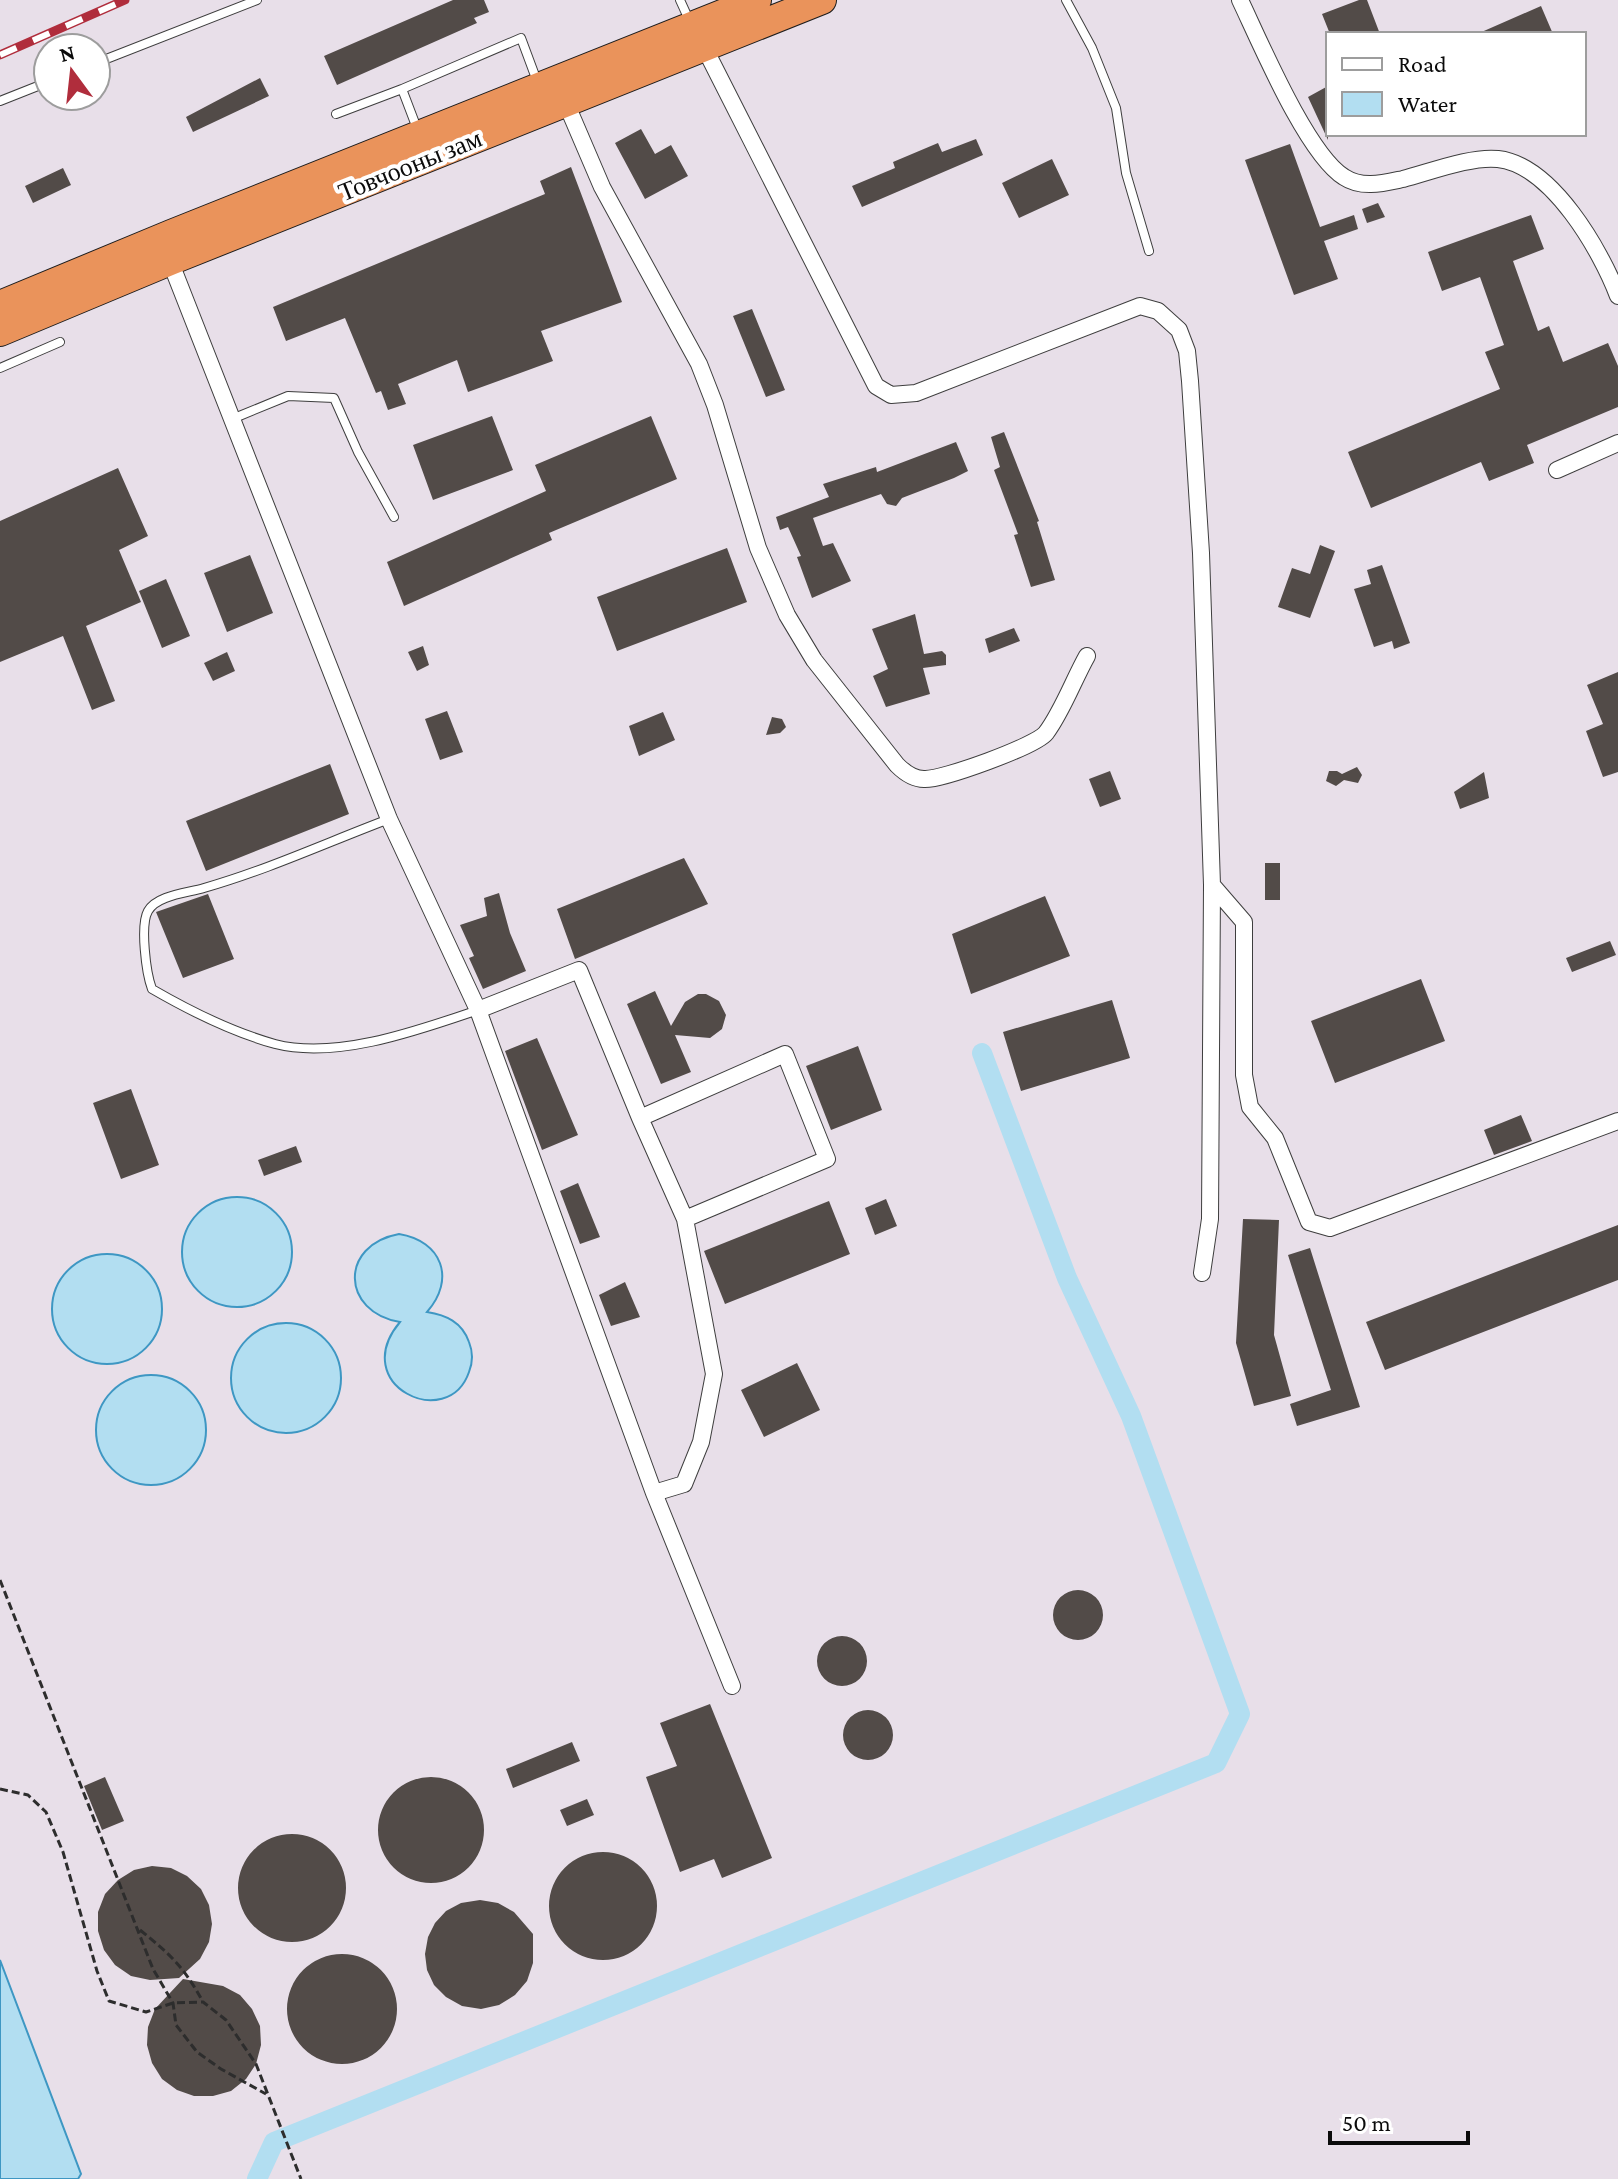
<svg xmlns="http://www.w3.org/2000/svg" width="1618" height="2179" viewBox="0 0 1618 2179" font-family="'Crimson Pro',serif">
	<rect width="100%" height="100%" fill="#fef8ea"/>
	<path fill="#e8dfe9" fill-rule="evenodd" d="M 0,0 L 1618,0 L 1618,2179 L 0,2179 ZM 1328,34 L 1584,34 L 1584,134 L 1328,134 ZM 48,48 L 96,48 L 96,96 L 48,96 Z"/>
	<path fill="#b2def1" stroke="#3e97c3" stroke-width="2" d="M182 1252a55 55 0 1 1 110 0a55 55 0 1 1-110 0Z
		M 399,1234 C 442,1241 456,1279 427,1312 C 446,1315 462,1322 469,1342 C 473,1352 473,1362 469,1372 C 448,1433 347,1385 400,1322 C 341,1312 339,1245 399,1234 Z
		M52 1309a55 55 0 1 1 110 0a55 55 0 1 1-110 0Z
		M231 1378a55 55 0 1 1 110 0a55 55 0 1 1-110 0Z
		M96 1430a55 55 0 1 1 110 0a55 55 0 1 1-110 0Z
		M 0,1960 L 81,2174 L 78,2179 L 0,2179 Z"/>
	<g fill="none" stroke-linecap="round" stroke-linejoin="round">
		<path stroke="#b2def1" stroke-width="20" d="M 257,2179 L 274,2142 L 1216,1763 L 1240,1714 L 1131,1416 L 1067,1278 L 982,1053"/>
	</g>
	<path fill="#524b48" d="M 453,0 L 484,0 L 489,12 L 474,18 L 477,23 L 337,85 L 324,56 Z
		M 1359,0 L 1367,0 L 1380,34 L 1330,34 L 1322,14 Z
		M 1541,6 L 1553,34 L 1477,34 Z
		M 260,78 L 269,96 L 193,132 L 186,117 Z
		M 1328,86 L 1328,140 L 1308,97 Z
		M 641,129 L 655,154 L 671,145 L 688,176 L 645,199 L 615,143 Z
		M 976,139 L 983,155 L 862,207 L 852,186 L 895,168 L 893,162 L 938,143 L 942,152 Z
		M 1290,144 L 1320,227 L 1354,215 L 1358,229 L 1324,241 L 1338,279 L 1294,295 L 1245,160 Z
		M 1052,159 L 1069,195 L 1019,218 L 1002,183 Z
		M 571,167 L 622,302 L 541,331 L 553,361 L 468,392 L 457,360 L 398,384 L 406,404 L 388,410 L 381,391 L 376,393 L 345,318 L 286,341 L 273,307 L 545,194 L 540,181 Z
		M 63,168 L 71,185 L 33,203 L 25,186 Z
		M 1378,203 L 1385,217 L 1367,223 L 1362,209 Z
		M 1531,215 L 1544,249 L 1513,261 L 1538,331 L 1549,326 L 1563,362 L 1608,343 L 1618,366 L 1618,407 L 1527,445 L 1534,463 L 1489,481 L 1481,462 L 1371,508 L 1348,452 L 1500,389 L 1485,352 L 1504,345 L 1480,277 L 1442,291 L 1428,252 Z
		M 752,309 L 785,390 L 766,397 L 733,316 Z
		M 492,416 L 513,470 L 433,500 L 413,445 Z
		M 651,416 L 677,479 L 549,533 L 552,540 L 404,606 L 387,562 L 546,491 L 535,465 Z
		M 1004,432 L 1039,521 L 1037,522 L 1055,580 L 1031,587 L 1014,535 L 1018,534 L 994,470 L 1000,467 L 991,437 Z
		M 956,442 L 968,471 L 954,478 L 902,498 L 896,506 L 887,504 L 881,494 L 813,518 L 823,546 L 833,543 L 851,581 L 812,598 L 797,557 L 801,556 L 788,527 L 780,530 L 776,517 L 829,497 L 823,484 L 876,467 L 877,472 Z
		M 118,468 L 148,536 L 119,550 L 141,602 L 86,626 L 115,701 L 92,710 L 63,636 L 0,662 L 0,521 Z
		M 1320,545 L 1335,551 L 1310,618 L 1278,607 L 1292,568 L 1310,574 Z
		M 727,548 L 747,602 L 617,651 L 597,597 Z
		M 250,555 L 273,613 L 227,632 L 204,573 Z
		M 1382,565 L 1410,643 L 1394,649 L 1392,641 L 1374,647 L 1354,589 L 1371,584 L 1367,570 Z
		M 166,579 L 190,636 L 162,648 L 139,591 Z
		M 915,614 L 924,654 L 942,651 L 946,655 L 946,665 L 923,668 L 930,694 L 886,707 L 873,676 L 888,669 L 872,629 Z
		M 1014,628 L 1020,641 L 989,653 L 985,639 Z
		M 423,646 L 429,665 L 417,671 L 408,652 Z
		M 227,652 L 235,671 L 213,681 L 204,663 Z
		M 1618,672 L 1618,772 L 1603,777 L 1586,731 L 1603,724 L 1587,685 Z
		M 447,711 L 463,752 L 440,760 L 425,719 Z
		M 663,712 L 675,740 L 639,756 L 629,726 Z
		M 772,717 L 782,719 L 786,727 L 780,733 L 766,735 Z
		M 330,764 L 349,814 L 206,871 L 186,821 Z
		M 1357,767 L 1362,775 L 1358,783 L 1344,780 L 1336,786 L 1326,781 L 1329,771 L 1337,771 L 1342,774 Z
		M 1110,771 L 1121,799 L 1100,807 L 1089,779 Z
		M 1484,772 L 1489,798 L 1460,809 L 1454,792 Z
		M 684,858 L 708,904 L 575,959 L 557,909 Z
		M 1265,863 L 1280,863 L 1280,900 L 1265,900 Z
		M 499,893 L 510,933 L 526,971 L 483,989 L 469,958 L 474,956 L 460,925 L 487,916 L 484,898 Z
		M 208,894 L 234,959 L 183,978 L 156,912 Z
		M 1045,896 L 1070,956 L 971,994 L 952,934 Z
		M 1610,941 L 1616,955 L 1572,972 L 1566,958 Z
		M 1421,979 L 1445,1041 L 1335,1083 L 1311,1021 Z
		M 655,991 L 671,1026 L 685,1002 L 698,994 L 706,994 L 719,1001 L 726,1015 L 722,1029 L 710,1038 L 675,1035 L 691,1072 L 661,1084 L 627,1004 Z
		M 1112,1000 L 1130,1058 L 1021,1091 L 1003,1032 Z
		M 537,1038 L 578,1135 L 542,1150 L 505,1051 Z
		M 858,1046 L 882,1110 L 831,1130 L 806,1066 Z
		M 131,1089 L 159,1165 L 121,1179 L 93,1103 Z
		M 1521,1115 L 1532,1141 L 1494,1155 L 1484,1130 Z
		M 296,1146 L 302,1162 L 264,1176 L 258,1160 Z
		M 578,1183 L 600,1237 L 580,1244 L 560,1191 Z
		M 886,1199 L 897,1226 L 875,1235 L 865,1208 Z
		M 829,1201 L 850,1254 L 725,1304 L 704,1251 Z
		M 1243,1219 L 1279,1220 L 1274,1335 L 1291,1396 L 1254,1406 L 1236,1343 Z
		M 1618,1225 L 1618,1280 L 1385,1370 L 1366,1322 Z
		M 1310,1248 L 1360,1407 L 1297,1426 L 1290,1404 L 1331,1390 L 1288,1255 Z
		M 625,1282 L 640,1317 L 611,1326 L 599,1295 Z
		M 797,1363 L 820,1410 L 764,1437 L 741,1390 Z
		M1053 1615a25 25 0 1 1 50 0a25 25 0 1 1-50 0Z
		M817 1661a25 25 0 1 1 50 0a25 25 0 1 1-50 0Z
		M 710,1704 L 772,1858 L 722,1878 L 714,1859 L 680,1872 L 646,1777 L 677,1766 L 660,1723 Z
		M843 1735a25 25 0 1 1 50 0a25 25 0 1 1-50 0Z
		M 572,1742 L 580,1761 L 513,1788 L 506,1769 Z
		M378 1830a53 53 0 1 1 106 0a53 53 0 1 1-106 0Z
		M 105,1777 L 124,1821 L 102,1830 L 84,1786 Z
		M 587,1799 L 594,1815 L 567,1826 L 560,1810 Z
		M238 1888a54 54 0 1 1 108 0a54 54 0 1 1-108 0Z
		M549 1906a54 54 0 1 1 108 0a54 54 0 1 1-108 0Z
		M 152,1866 L 171,1868 L 187,1876 L 201,1889 L 209,1905 L 212,1924 L 209,1942 L 200,1959 L 179,1978 L 150,1980 L 131,1976 L 115,1965 L 104,1950 L 98,1931 L 98,1912 L 105,1894 L 118,1880 L 134,1870 Z
		M 480,1900 L 498,1903 L 514,1912 L 533,1934 L 533,1963 L 527,1981 L 515,1995 L 499,2005 L 481,2009 L 462,2006 L 446,1997 L 434,1985 L 427,1970 L 425,1954 L 428,1937 L 435,1923 L 446,1911 L 461,1903 Z
		M287 2009a55 55 0 1 1 110 0a55 55 0 1 1-110 0Z
		M 183,1979 L 223,1986 L 240,1995 L 252,2009 L 260,2026 L 261,2045 L 256,2064 L 246,2079 L 231,2091 L 213,2096 L 194,2096 L 177,2090 L 162,2079 L 152,2063 L 147,2045 L 148,2027 L 155,2009 Z"/>
	<g fill="none" stroke-linecap="round" stroke-linejoin="round">
		<defs>
			<path id="lane" d="M 680,0 L 690,22
				M 1066,0 L 1092,48 L 1116,108 L 1126,173 L 1149,251
				M 96,63 L 257,0
				M 402,89 L 521,38 L 537,81
				M 0,101 L 48,82
				M 336,114 L 402,89 L 418,131
				M 0,368 L 60,342
				M 232,419 L 288,396 L 334,398 L 358,452 L 394,517
				M 389,819 C 328,842 267,870 204,888 C 188,893 157,895 148,911 C 140,925 146,973 152,989 C 190,1011 232,1032 275,1044 C 337,1060 419,1030 478,1010"/>
			<path id="street" d="M 1240,0 C 1260,42 1307,154 1344,177 C 1362,189 1384,183 1403,179 C 1430,172 1471,156 1498,159 C 1552,165 1601,251 1618,296
				M 701,41 L 876,386 L 891,395 L 916,393 L 1140,306 L 1158,311 L 1179,330 L 1187,351 L 1190,381 L 1201,553 L 1212,885 L 1210,1219 L 1202,1273
				M 566,103 L 602,187 L 699,364 L 715,405 L 758,548 L 787,615 L 814,660 L 897,765 C 905,773 913,779 924,779 C 942,780 1036,746 1046,733 C 1062,712 1074,679 1087,656
				M 170,261 L 389,819 L 478,1010 L 654,1493 L 732,1686
				M 1557,470 L 1618,443
				M 1212,885 L 1244,922 L 1244,1075 L 1250,1107 L 1275,1138 L 1309,1222 L 1330,1228 L 1618,1121
				M 478,1010 L 579,970 L 640,1118 L 785,1054 L 827,1159 L 685,1219 L 640,1118
				M 654,1493 L 684,1484 L 701,1442 L 714,1374 L 685,1219"/>
			<path id="highway" d="M 0,305 L 171,234 L 757,0
				M 0,332 L 170,261 L 822,0"/>
		</defs>
		<use href="#lane" stroke="#3e3e3e" stroke-width="10"/>
		<use href="#street" stroke="#3e3e3e" stroke-width="18"/>
		<use href="#highway" stroke="#1c1c1c" stroke-width="30"/>
		<path stroke="#2d2d2d" stroke-width="3" stroke-dasharray="8 4" stroke-linecap="butt" d="M 0,1580 L 153,1969 L 173,2003 L 176,2025 L 197,2052 L 221,2069 L 266,2094
			M 0,1789 L 28,1795 L 46,1812 L 63,1852 L 97,1971 L 109,2001 L 146,2012 L 173,2003 L 203,2002 L 226,2020 L 256,2064 L 301,2179
			M 140,1930 C 171,1955 184,1967 203,2002"/>
		<use href="#lane" stroke="#fff" stroke-width="8"/>
		<use href="#street" stroke="#fff" stroke-width="16"/>
		<use href="#highway" stroke="#ea935b" stroke-width="28"/>
		<defs>
			<path id="rail" d="M 0,55 L 125,0"/>
		</defs>
		<use href="#rail" stroke="#b02d3c" stroke-width="9"/>
		<use href="#rail" stroke="#fff" stroke-width="6" stroke-dasharray="18" stroke-linecap="butt"/>
	</g>
	<g text-anchor="middle" stroke-width="8" stroke-linejoin="round" paint-order="stroke">
		<g font-size="26" fill="#0b0b0b" stroke="#fff">
			<text transform="translate(410 165) rotate(-22)" y="9">Товчооны зам</text>
		</g>
	</g>
	<rect x="1326" y="32" width="260" height="104" fill="#ffffff" stroke="#9d9d9d" stroke-width="2"/>
	<rect x="1342" y="58" width="40" height="12" fill="#ffffff" stroke="#9d9d9d" stroke-width="2"/>
	<text x="1398" y="72" font-size="24" fill="#0b0b0b">Road</text>
	<rect x="1342" y="92" width="40" height="24" fill="#b2def1" stroke="#9d9d9d" stroke-width="2"/>
	<text x="1398" y="112" font-size="24" fill="#0b0b0b">Water</text>
	<g transform="translate(72 72) rotate(345)"><circle r="38" fill="#ffffff" stroke="#9d9d9d" stroke-width="2"/>
	<path d="M0-6L14 30L0 20L-14 30Z" fill="#b02d3c"/>
	<text y="-12" font-size="22" font-weight="bold" text-anchor="middle" fill="#0b0b0b">N</text>
	</g>
	<path d="M1330 2131v12h138v-12" fill="none" stroke="#0b0b0b" stroke-width="4"/>
	<text x="1342" y="2131" font-size="24" fill="#0b0b0b" stroke="#ffffff" stroke-width="6" paint-order="stroke">50 m</text>
</svg>
